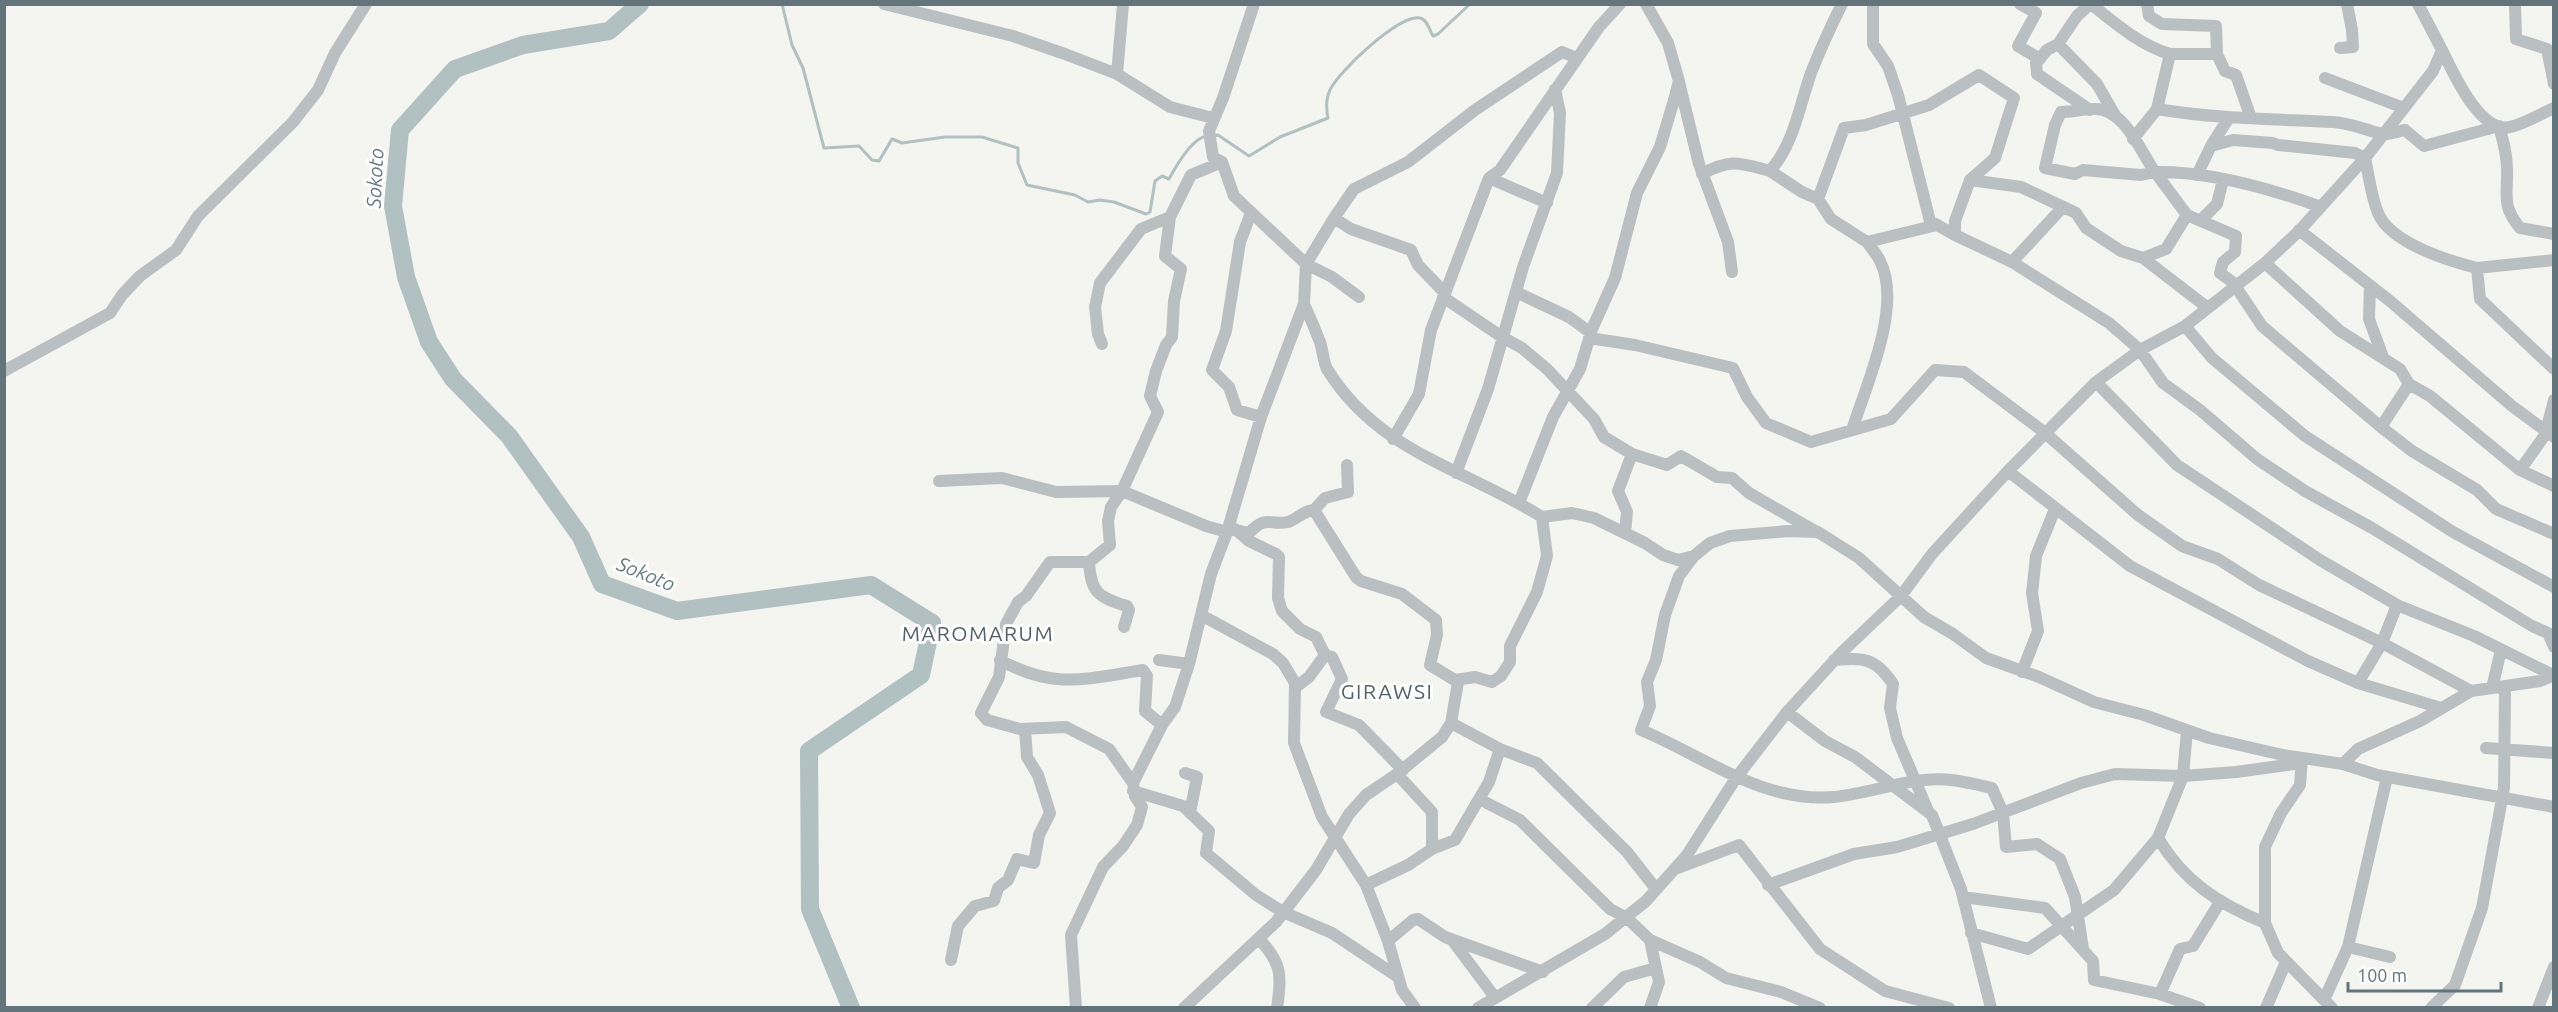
<svg xmlns="http://www.w3.org/2000/svg" width="2558" height="1012" viewBox="0 0 2558 1012" font-family="Ubuntu,sans-serif">
	<rect width="100%" height="100%" fill="#f4f4f1"/>
	<g fill="none" stroke-linecap="round" stroke-linejoin="round">
		<path stroke="#b1c0c0" stroke-width="3" d="M 782,4 L 792,45 L 803,68 L 824,148 L 859,146 L 872,160 L 879,161 L 892,139 L 902,143 L 945,137 L 982,137 L 1018,148 L 1018,163 L 1027,185 L 1075,195 L 1088,202 L 1100,200 L 1114,202 L 1146,214 L 1150,212 L 1155,181 L 1162,176 L 1169,179 C 1176,166 1192,138 1207,136
			M 1214,136 L 1218,135 L 1249,156 L 1280,137 L 1328,118 C 1326,108 1326,98 1330,90 C 1338,72 1400,13 1420,18 C 1427,19 1430,31 1433,36 L 1438,34 L 1470,4"/>
		<path stroke="#b1c0c0" stroke-width="18" d="M 640,4 L 609,31 L 523,45 L 455,69 L 400,130 L 393,206 L 406,277 L 429,342 L 453,379 L 509,436 L 581,537 L 602,584 L 677,611 L 871,585 L 932,623 L 921,675 L 809,751 L 810,909 L 851,1008"/>
		<path stroke="#babfc1" stroke-width="12" d="M 884,4 L 1013,36 L 1065,54 L 1117,74 L 1170,107 L 1213,118
			M 1873,4 L 1873,44 L 1888,66 L 1898,95 L 1930,221 L 1955,235
			M 2020,4 L 2036,13 L 2018,46 L 2040,59
			M 2091,4 C 2116,24 2140,45 2170,54
			M 2147,4 L 2149,16 L 2162,24 L 2216,26 L 2217,54 L 2170,54 L 2157,109 C 2216,119 2274,119 2333,122 C 2351,123 2365,130 2382,134 C 2389,135 2398,131 2405,130 L 2424,146 L 2499,126 C 2503,140 2507,154 2507,169 C 2508,195 2501,205 2520,228 L 2554,234
			M 2515,4 L 2516,39 L 2547,49 L 2554,84
			M 2058,44 L 2077,16 L 2090,4
			M 2340,48 L 2353,47 L 2352,30 L 2347,4
			M 2442,50 C 2453,72 2479,133 2510,127 C 2525,124 2540,114 2554,108
			M 2217,54 L 2225,71 L 2236,75 L 2251,118
			M 1117,74 L 1123,4
			M 2325,78 L 2404,108
			M 1679,82 L 1699,164 L 1728,242 L 1732,272
			M 2090,110 L 2037,74 L 2036,63 L 2047,50 L 2058,44 L 2097,84 L 2116,117
			M 2228,119 L 2211,146 L 2233,140 L 2273,143 L 2278,145 L 2355,153 L 2365,158 C 2369,176 2371,196 2378,213 C 2390,243 2449,261 2477,268 L 2480,299 L 2554,369
			M 2133,139 L 2157,109
			M 1702,174 C 1731,158 1740,163 1770,171
			M 2197,175 L 2211,146
			M 1489,178 L 1547,203
			M 1818,199 L 1802,192 L 1770,171 C 1794,144 1799,107 1811,73 C 1820,50 1831,26 1842,4
			M 2063,207 L 2012,262 L 2109,323 L 2140,350 L 2163,383 L 2200,410 L 2257,459 L 2305,491 L 2372,528 L 2532,626 L 2548,633 L 2554,647
			M 1251,213 L 1240,242 L 1226,331 L 1212,370 L 1229,387 L 1237,410 L 1261,417
			M 2187,215 L 2236,236 L 2235,252 L 2223,262 L 2220,273 L 2238,286
			M 1334,218 L 1354,189 L 1408,162 L 1475,110 L 1562,52 L 1577,58
			M 2201,220 L 2217,204 L 2223,180
			M 1937,225 L 1867,242 L 1831,219 L 1818,199 L 1844,128 L 1866,125 L 1929,105 L 1979,75 L 2014,98 L 1995,158 L 1970,180
			M 2299,230 L 2390,301 L 2512,406 L 2554,437
			M 2143,258 L 2208,308
			M 2012,262 L 1955,235 L 1955,221 L 1970,180 L 2021,187 L 2076,213 L 2086,228 L 2121,251 L 2143,258 L 2166,249 L 2187,215 L 2155,172 L 2141,175 L 2083,170 L 2075,174 L 2045,168 L 2055,125 L 2061,112 C 2072,112 2084,109 2095,109 C 2125,109 2140,151 2155,172 C 2210,171 2269,188 2321,207
			M 2265,263 L 2340,331 L 2400,369 L 2409,384 L 2381,427
			M 2477,268 L 2554,260
			M 2370,286 L 2369,319 L 2383,357
			M 2236,287 L 2262,326 L 2381,427 L 2412,451 L 2477,490 L 2496,509 L 2554,534
			M 1516,292 L 1569,317 L 1591,333
			M 1359,297 L 1332,277 L 1306,264 L 1334,218 L 1351,229 L 1411,250 L 1418,265 L 1444,292
			M 1443,297 L 1502,337 L 1522,348 L 1547,369 L 1594,419 L 1604,437 L 1632,454 L 1667,465 L 1681,456 L 1717,477 L 1732,478 L 1749,493 L 1815,531
			M 1304,304 C 1310,317 1315,329 1320,342 C 1323,351 1323,361 1327,369 C 1379,453 1464,468 1542,517 L 1572,513 L 1594,518 L 1645,543 L 1663,555 L 1678,560 L 1694,556 L 1710,543 L 1730,536 L 1788,531 L 1818,532 L 1859,558 L 1924,617 L 1953,634 L 1986,658 L 2039,677 L 2094,702 L 2144,715 L 2209,738 L 2283,755 L 2343,764 L 2358,749 L 2420,721 L 2471,691 L 2540,681 L 2554,675
			M 2185,326 L 2212,358 L 2305,436 L 2453,532 L 2554,587
			M 1589,338 L 1635,345 L 1733,368 L 1747,397 L 1766,423 L 1811,442 L 1891,419 L 1935,370 L 1964,372 L 2044,432 L 2138,515 L 2182,546 L 2218,559 L 2259,585 L 2382,643 L 2471,691
			M 1102,344 L 1098,334 L 1095,307 L 1100,283 L 1141,229 L 1170,217
			M 4,371 L 110,313 L 122,295 L 140,276 L 176,250 L 198,216 L 293,122 L 318,90 L 335,53 L 366,4
			M 2096,382 L 2177,465 L 2320,560 L 2397,605 L 2474,636 L 2553,675
			M 2409,384 L 2430,396 L 2520,470 L 2554,486
			M 1852,430 C 1866,385 1903,306 1880,261 C 1877,254 1871,248 1867,242
			M 1393,439 L 1419,394 L 1431,330 L 1489,178 L 1500,170 L 1599,27 L 1620,4
			M 2520,470 L 2545,435 L 2554,400
			M 2008,471 L 2130,566 L 2308,661 L 2358,683
			M 1456,473 L 1488,389 L 1523,267 L 1557,173 L 1560,113 L 1555,89
			M 939,481 L 1002,478 L 1056,492 L 1122,491 L 1206,526 L 1227,532 L 1235,529 L 1249,541 L 1276,554 L 1279,557 L 1278,598 L 1282,611 L 1300,629 L 1316,637 L 1325,655 L 1332,657 L 1342,679 L 1326,712 L 1359,725 L 1403,770
			M 1519,503 L 1553,417 L 1580,369 L 1592,329 L 1615,278 L 1637,193 L 1660,147 L 1674,100 L 1679,81 L 1668,43 L 1646,4
			M 1236,530 L 1249,533 C 1267,514 1270,526 1288,522 C 1297,519 1303,511 1314,510 L 1325,498 L 1348,492 L 1347,465
			M 1625,533 L 1627,512 L 1618,491 L 1632,454
			M 1694,556 L 1679,576 L 1665,615 L 1656,660 L 1647,682 L 1650,706 L 1641,730 C 1704,756 1761,803 1834,797 C 1864,794 1894,783 1924,780 C 1948,777 1970,783 1992,788 L 2003,813 L 2006,847 L 2037,844 L 2060,859 L 2075,897 L 2083,949
			M 1089,562 C 1091,593 1098,597 1127,606 L 1129,610 L 1124,627
			M 2397,605 L 2382,643 L 2358,683 L 2441,708
			M 1201,615 L 1273,654 L 1283,663 L 1295,683 L 1294,743 L 1322,817 L 1366,885 L 1388,941 L 1402,990 L 1415,1008
			M 1000,660 C 1054,690 1085,679 1143,670 L 1147,676 L 1145,711 L 1162,725
			M 1159,660 L 1189,664
			M 1834,660 C 1864,658 1875,657 1893,684 L 1890,708 L 1897,738 L 1929,813
			M 2022,672 L 2038,631 L 2032,593 L 2036,556 L 2055,509
			M 1455,680 L 1475,677 L 1492,682 L 1501,676 L 1510,662 L 1510,646 L 1537,592 L 1547,556 L 1542,517
			M 1296,687 L 1309,677 L 1325,655
			M 2492,688 L 2501,650
			M 1787,712 L 1825,741 L 1855,757 L 1932,815 L 1961,889 L 1991,1008
			M 2486,748 L 2554,753
			M 1500,749 L 1537,763 L 1627,852 L 1656,889
			M 2343,764 L 2377,775 L 2554,807
			M 1185,773 L 1197,777 L 1190,813
			M 1133,783 L 1109,749 L 1066,727 L 1020,729 L 987,720 L 981,713 L 999,677 L 1006,624 L 1018,602 L 1026,596 L 1050,562 L 1089,562 L 1110,545 L 1108,521 L 1111,507 L 1122,491 L 1158,412 L 1150,396 L 1156,371 L 1166,345 L 1172,337 L 1174,301 L 1181,269 L 1165,256 L 1170,217 L 1191,175 L 1222,162
			M 1133,791 L 1183,806 L 1209,831 L 1206,853 L 1256,895 L 1283,912 L 1332,933 L 1398,977
			M 1479,799 L 1520,820 L 1610,909 L 1627,918 L 1650,940 L 1700,962 L 1726,978 L 1781,992 L 1820,1008
			M 2158,838 C 2184,882 2219,904 2265,923 L 2278,953 L 2332,1008
			M 1432,849 L 1455,840 L 1489,782 L 1500,749 L 1451,723
			M 1678,868 L 1739,845 L 1820,949 L 1885,991 L 1949,1008
			M 1366,885 L 1408,865 L 1432,849 L 1432,812 L 1397,774
			M 1768,885 L 1854,854 L 1897,847 L 1973,824 L 2081,783 L 2115,774 L 2183,776 L 2236,772 L 2294,764 L 2302,758
			M 1963,897 L 2045,908 L 2093,961 L 2094,980 L 2160,994 L 2200,1008
			M 2265,923 L 2265,847 L 2281,813 L 2300,785 L 2302,758
			M 1971,933 L 2028,949 L 2114,890 L 2158,838 L 2183,776 L 2187,730
			M 1259,939 C 1282,963 1282,976 1277,1008
			M 1452,940 L 1494,996
			M 1650,940 L 1659,982 L 1650,1008
			M 1388,941 L 1413,920 L 1418,919 L 1445,937 L 1543,972
			M 2348,947 L 2390,957
			M 951,960 L 958,926 L 975,906 L 994,901 L 998,888 L 1008,880 L 1017,859 L 1034,863 L 1039,835 L 1050,813 L 1038,775 L 1027,757 L 1025,729
			M 2160,994 L 2180,949 L 2193,946 L 2220,902
			M 2324,1000 L 2348,947 L 2387,777
			M 1076,1008 L 1071,935 L 1103,867 L 1123,846 L 1137,825 L 1142,807 L 1135,796 L 1133,783 L 1162,725 L 1175,707 L 1189,664 L 1211,574 L 1227,532 L 1261,417 L 1304,304 L 1306,264 L 1234,196 L 1222,162 L 1213,157 L 1209,131 L 1223,98 L 1254,4
			M 1184,1008 L 1276,922 L 1316,870 L 1349,814 L 1366,795 L 1397,774 L 1442,737 L 1451,723 L 1458,682 L 1430,665 L 1437,635 L 1436,620 L 1402,594 L 1361,581 L 1356,577 L 1314,510
			M 1478,1008 L 1605,934 L 1646,901 L 1687,855 L 1736,778 L 1787,712 L 1842,652 L 1901,596 L 1932,554 L 2008,471 L 2096,382 L 2140,350 L 2185,326 L 2265,263 L 2299,231 L 2365,158 L 2433,71 L 2442,50 L 2418,4
			M 1592,1008 L 1624,977 L 1656,968
			M 2266,1008 L 2286,962
			M 2431,1008 L 2455,985 L 2482,908 L 2504,788 L 2505,693 L 2501,687
			M 2538,1008 L 2554,967"/>
	</g>
	<g text-anchor="middle" stroke-width="6" stroke-linejoin="round" paint-order="stroke">
		<g font-size="20" font-style="italic" fill="#637b7b" stroke="#fff">
			<text transform="translate(375 178) rotate(-87)" y="7">Sokoto</text>
			<text transform="translate(646 574) rotate(22)" y="7">Sokoto</text>
		</g>
		<g font-size="21" letter-spacing="1.5" fill="#546165" stroke="#fff">
			<text x="978" y="641">MAROMARUM</text>
			<text x="1387" y="699">GIRAWSI</text>
		</g>
	</g>
	<rect width="2558" height="1012" fill="none" stroke="#63757a" stroke-width="12"/>
	<path d="M2348 982v9h153v-9" fill="none" stroke="#63757a" stroke-width="3"/>
	<text x="2357" y="982" font-size="18" fill="#63757a" stroke="#ffffff" stroke-width="4.5" paint-order="stroke">100 m</text>
</svg>
